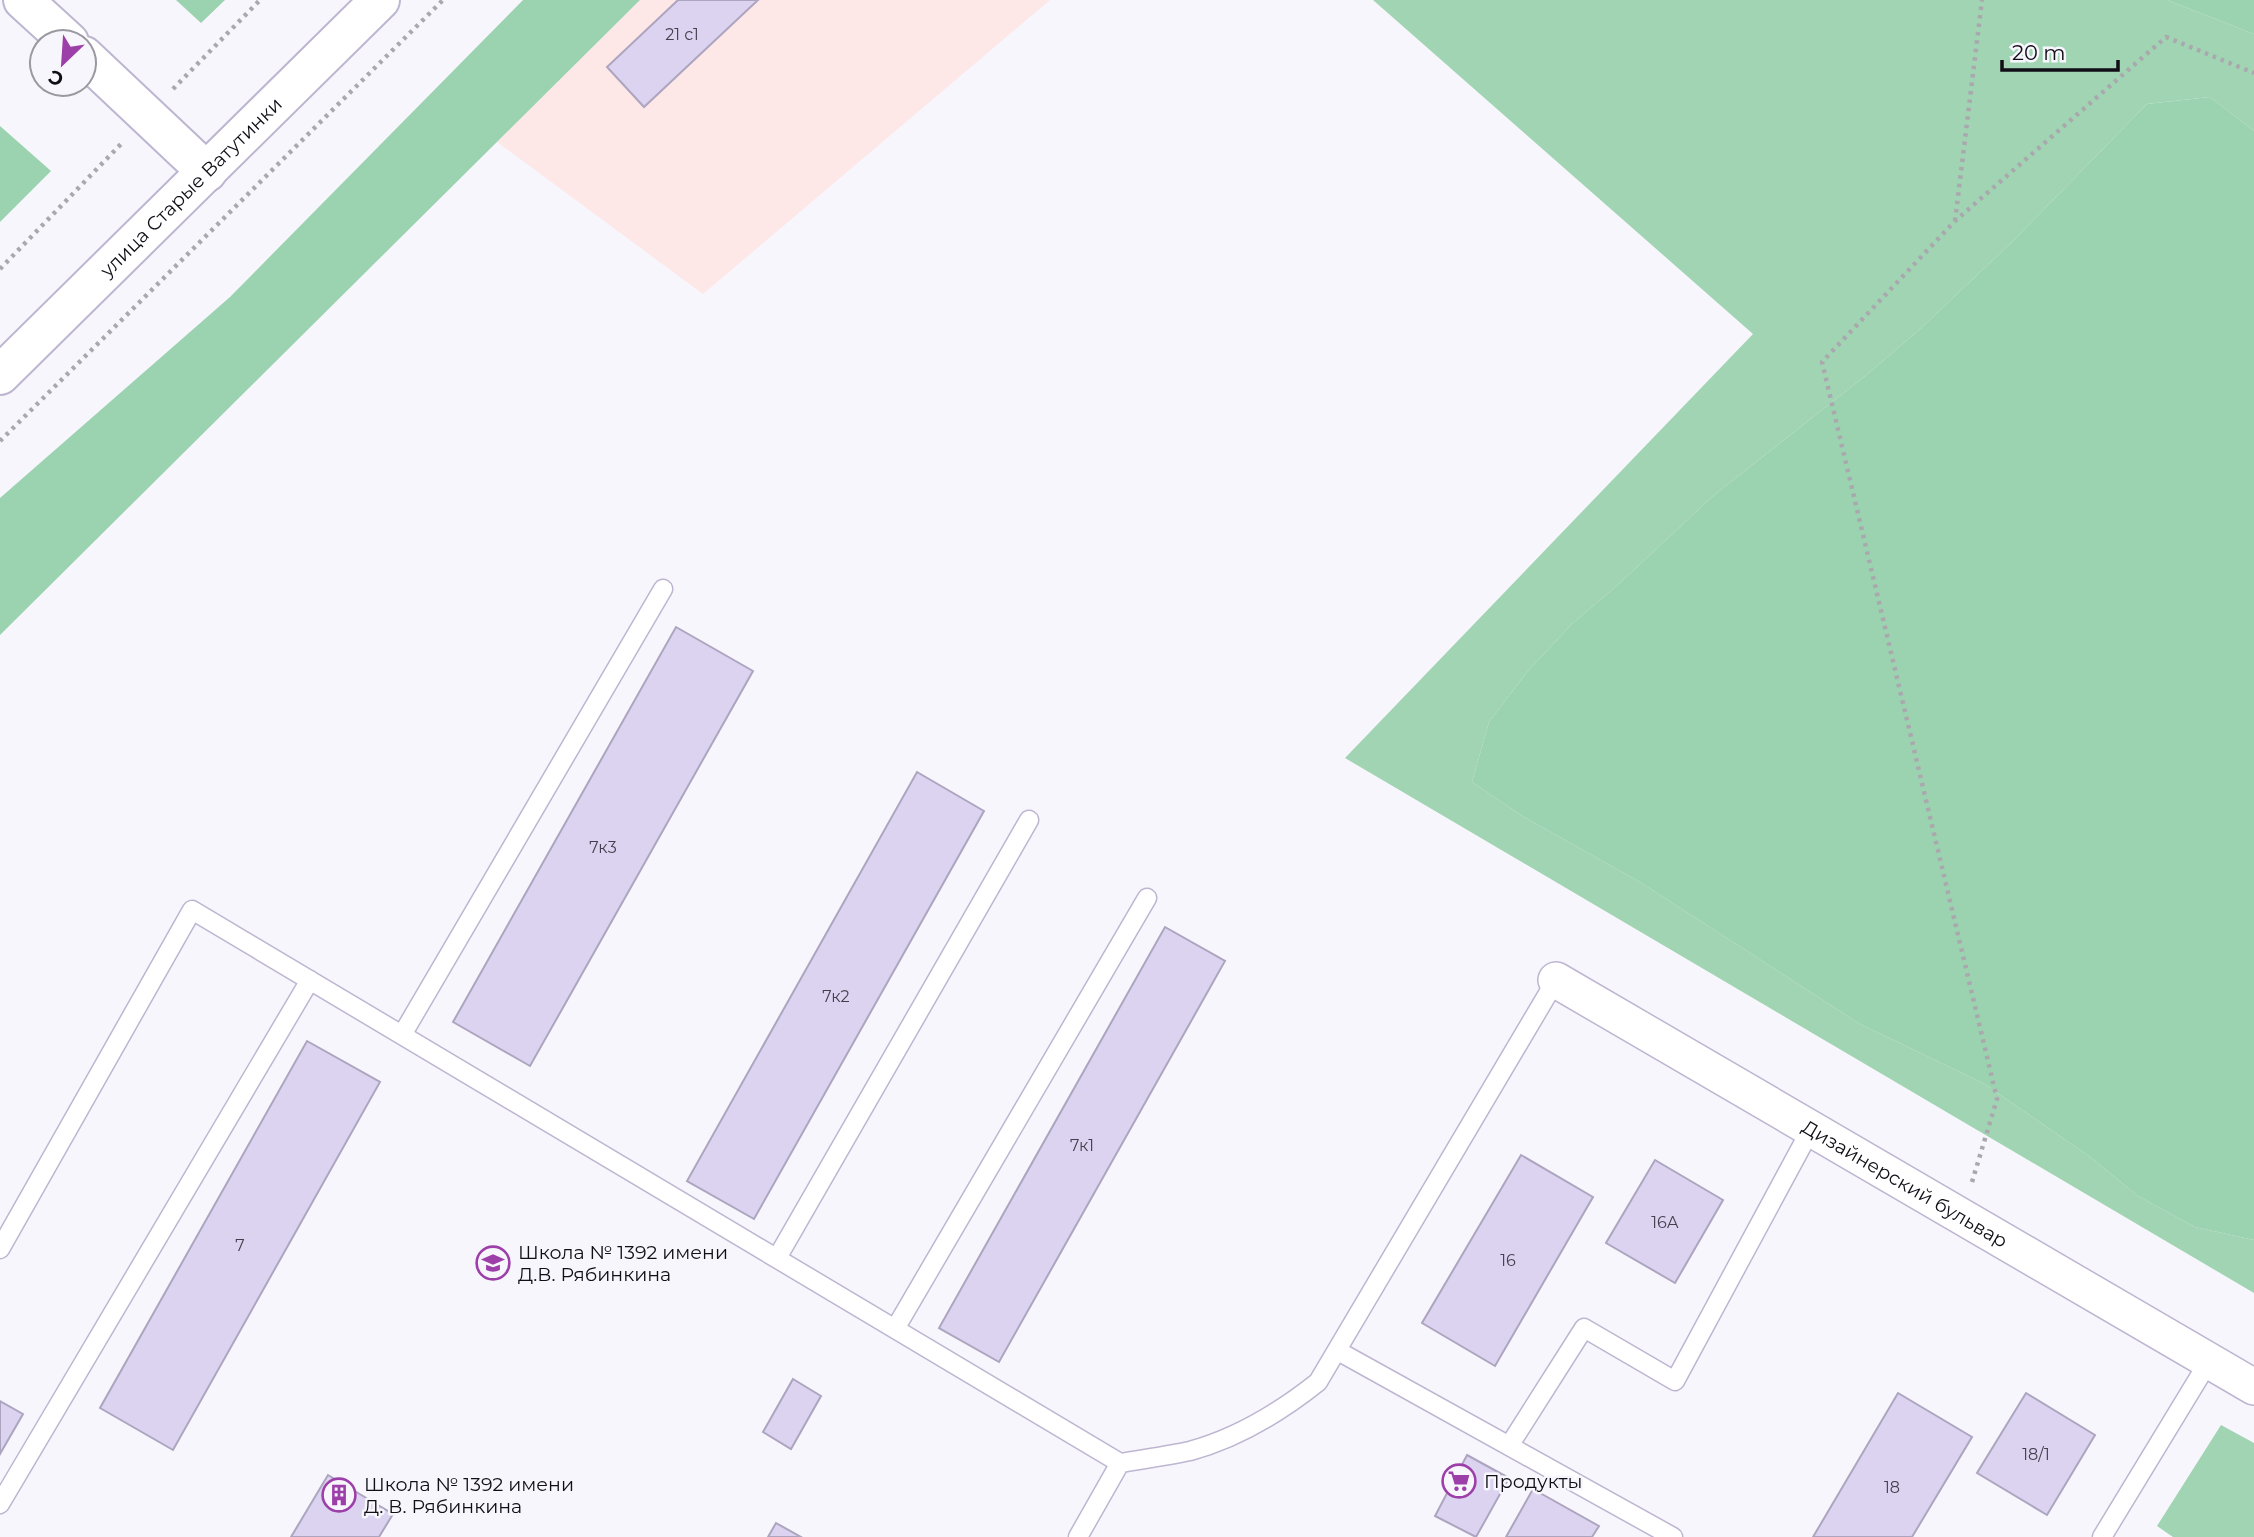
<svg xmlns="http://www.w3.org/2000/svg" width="2254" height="1537" viewBox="0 0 2254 1537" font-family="Montserrat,sans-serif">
	<rect width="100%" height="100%" fill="#f7f6fc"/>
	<path fill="#fde7e7" d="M 640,0 L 1050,0 L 703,294 L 497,142 Z"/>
	<path fill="#a0d4b2" d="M 1373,0 L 2167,0 L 2254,34 L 2254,131 L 2210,97 L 2147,104 L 2011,243 L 1919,330 L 1869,373 L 1713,496 L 1620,583 L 1571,625 L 1528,671 L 1489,722 L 1472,782 L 1524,817 L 1640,882 L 1860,1024 L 1983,1083 L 2089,1156 L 2138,1196 L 2195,1227 L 2254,1240 L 2254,1293 L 1345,758 L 1753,334 Z
		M 2221,1425 L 2254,1443 L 2254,1537 L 2173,1537 L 2157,1526 Z"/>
	<path fill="#9bd2af" d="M 176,0 L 225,0 L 201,23 Z
		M 523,0 L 640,0 L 0,635 L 0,498 L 230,297 Z
		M 2167,0 L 2254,0 L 2254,34 Z
		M 2210,97 L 2254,131 L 2254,1240 L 2195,1227 L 2138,1196 L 2089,1156 L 1983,1083 L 1860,1024 L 1640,882 L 1524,817 L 1472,782 L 1489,722 L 1528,671 L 1571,625 L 1620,583 L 1713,496 L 1869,373 L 1919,330 L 2011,243 L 2147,104 Z
		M 0,126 L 51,171 L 0,222 Z"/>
	<path fill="#dbd3ef" stroke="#ada5bf" stroke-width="2" d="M 678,0 L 758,0 L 644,107 L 607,67 Z
		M 676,627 L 753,671 L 530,1066 L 453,1022 Z
		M 917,772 L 984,811 L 754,1219 L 687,1181 Z
		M 1165,927 L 1225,961 L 999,1362 L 939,1328 Z
		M 307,1041 L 380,1082 L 173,1450 L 100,1408 Z
		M 1521,1155 L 1593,1197 L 1495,1366 L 1422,1323 Z
		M 1655,1160 L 1723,1200 L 1675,1283 L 1606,1243 Z
		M 793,1379 L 821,1396 L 791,1449 L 763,1432 Z
		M 1898,1393 L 1972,1437 L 1912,1537 L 1813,1537 Z
		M 2026,1393 L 2095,1435 L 2047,1515 L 1977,1473 Z
		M 0,1401 L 23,1414 L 0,1454 Z
		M 1467,1455 L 1509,1478 L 1476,1537 L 1435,1516 Z
		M 328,1475 L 393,1514 L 379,1537 L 291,1537 Z
		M 1533,1489 L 1599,1526 L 1592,1537 L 1506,1537 Z
		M 776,1523 L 801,1537 L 768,1537 Z"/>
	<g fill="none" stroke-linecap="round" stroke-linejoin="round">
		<defs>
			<path id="service" d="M 402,1035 L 663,589
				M 0,1249 L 192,910 L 1120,1463
				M 777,1258 L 1029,820
				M 895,1329 L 1147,898
				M 1338,1351 L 1673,1537
				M 1509,1446 L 1584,1328 L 1675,1381 L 1811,1129
				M 0,1504 L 310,980
				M 1078,1537 L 1120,1463 C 1143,1459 1167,1456 1190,1451 C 1238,1438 1279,1413 1318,1382 L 1556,980
				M 2102,1537 L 2209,1361"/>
			<g id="minor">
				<path id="s1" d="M 1556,980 L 2254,1387"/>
			</g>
			<g id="secondary">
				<path d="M 23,0 L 69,42"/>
				<path d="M 84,56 L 207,172"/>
				<path id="s2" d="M 0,375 L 380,0"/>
			</g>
		</defs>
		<use href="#service" stroke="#beb6d1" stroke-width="21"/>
		<use href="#minor" stroke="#beb6d1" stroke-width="38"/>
		<use href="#secondary" stroke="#beb6d1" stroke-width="42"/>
		<path stroke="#aaa8af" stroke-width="4.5" stroke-dasharray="3.5 5" stroke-linecap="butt" d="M 173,89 L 260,0
			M 1955,221 L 1982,0
			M 0,269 L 121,144
			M 0,441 L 443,0
			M 1972,1182 L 1997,1099 L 1822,362 L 1955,221 L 2166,37 L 2254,73"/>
		<use href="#service" stroke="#fff" stroke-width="18"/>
		<use href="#minor" stroke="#fff" stroke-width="35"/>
		<use href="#secondary" stroke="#fff" stroke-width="38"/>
	</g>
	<defs>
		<symbol id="school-ring" viewBox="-11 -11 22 22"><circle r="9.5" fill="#f7f6fc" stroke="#9d3fa9" stroke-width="1.5"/><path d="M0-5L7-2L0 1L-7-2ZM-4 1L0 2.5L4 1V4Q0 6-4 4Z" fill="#9d3fa9"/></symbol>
		<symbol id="supermarket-ring" viewBox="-11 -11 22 22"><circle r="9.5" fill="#f7f6fc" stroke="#9d3fa9" stroke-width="1.5"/><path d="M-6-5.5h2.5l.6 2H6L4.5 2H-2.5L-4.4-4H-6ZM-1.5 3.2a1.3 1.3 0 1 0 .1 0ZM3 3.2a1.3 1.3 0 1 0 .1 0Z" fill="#9d3fa9"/></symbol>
		<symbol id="building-ring" viewBox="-11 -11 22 22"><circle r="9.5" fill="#f7f6fc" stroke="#9d3fa9" stroke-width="1.5"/><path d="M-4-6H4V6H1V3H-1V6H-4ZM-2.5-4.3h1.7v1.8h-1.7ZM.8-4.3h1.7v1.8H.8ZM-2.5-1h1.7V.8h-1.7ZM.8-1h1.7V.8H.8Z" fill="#9d3fa9"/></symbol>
	</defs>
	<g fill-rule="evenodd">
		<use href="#school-ring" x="474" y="1244" width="38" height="38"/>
		<use href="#supermarket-ring" x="1440" y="1462" width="38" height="38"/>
		<use href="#building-ring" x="320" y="1476" width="38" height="38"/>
	</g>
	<g text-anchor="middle" stroke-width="5" stroke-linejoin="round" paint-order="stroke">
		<g font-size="16" fill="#443f4d">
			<text x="682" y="40">21 с1</text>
			<text x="603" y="853">7к3</text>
			<text x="836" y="1002">7к2</text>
			<text x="1082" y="1151">7к1</text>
			<text x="1665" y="1228">16А</text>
			<text x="240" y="1251">7</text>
			<text x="1508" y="1266">16</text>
			<text x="2036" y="1460">18/1</text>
			<text x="1892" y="1493">18</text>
		</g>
		<g font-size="19" fill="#110e17" stroke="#f7f6fc">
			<text dy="7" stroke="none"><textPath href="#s2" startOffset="268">улица Старые Ватутинки</textPath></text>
			<text dy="7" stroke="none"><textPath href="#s1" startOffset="404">Дизайнерский бульвар</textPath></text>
		</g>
		<g font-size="19" fill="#110e17" stroke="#f7f6fc" text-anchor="start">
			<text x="518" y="1259">Школа № 1392 имени<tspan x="518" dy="22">Д.В. Рябинкина</tspan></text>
			<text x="1484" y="1488">Продукты</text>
			<text x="364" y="1491">Школа № 1392 имени<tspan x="364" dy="22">Д. В. Рябинкина</tspan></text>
		</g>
	</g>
	<g transform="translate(63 63) rotate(205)"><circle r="33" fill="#f7f6fc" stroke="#9b99a0" stroke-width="2"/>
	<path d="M0-5L12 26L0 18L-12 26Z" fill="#9d3fa9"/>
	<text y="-10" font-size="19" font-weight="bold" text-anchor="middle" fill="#110e17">С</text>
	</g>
	<path d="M2002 60v10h116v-10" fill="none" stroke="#110e17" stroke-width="3.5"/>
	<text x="2012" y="60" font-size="21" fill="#110e17" stroke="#f7f6fc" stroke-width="5" paint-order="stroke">20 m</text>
</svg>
